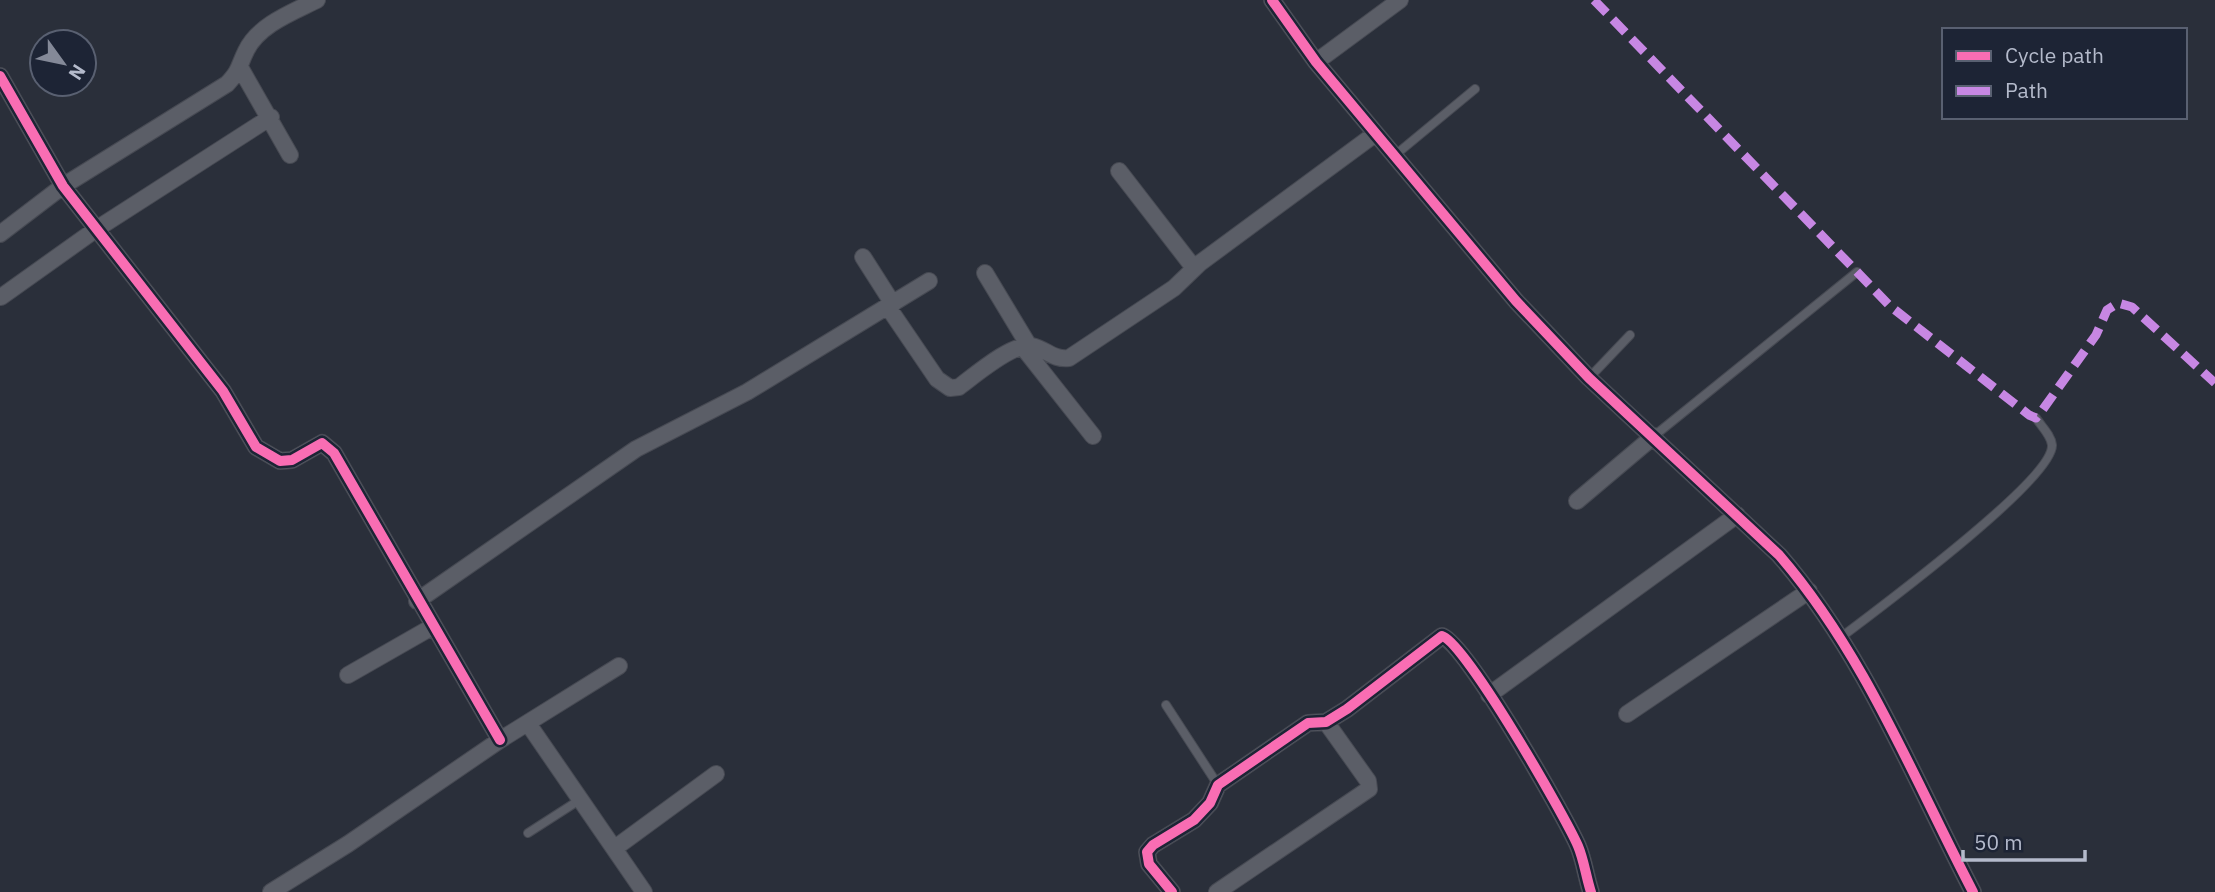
<svg xmlns="http://www.w3.org/2000/svg" width="2215" height="892" viewBox="0 0 2215 892" font-family="'IBM Plex Sans',sans-serif">
	<rect width="100%" height="100%" fill="#2a2f3a"/>
	<g fill="none" stroke-linecap="round" stroke-linejoin="round">
		<defs>
			<path id="lane" d="M 1394,156 L 1475,89
				M 1589,378 L 1630,335
				M 1654,436 L 1857,272
				M 1840,638 C 1873,613 2054,479 2052,445 C 2051,435 2041,426 2036,418
				M 1166,705 L 1218,785
				M 528,833 L 581,799"/>
			<path id="street" d="M 1272,0 L 1316,62 L 1516,301 L 1589,378 L 1779,555 C 1864,653 1913,777 1973,892
				M 1316,62 L 1400,0
				M 241,69 L 290,155
				M 0,76 L 63,186 L 223,391 L 256,447 L 280,461 L 292,460 L 322,443 L 334,453 L 500,740
				M 1119,171 L 1194,268
				M 0,234 L 63,186 L 227,84 C 241,69 238,67 246,51 C 258,25 293,12 317,0
				M 863,257 L 893,304
				M 985,273 L 1029,346
				M 1,297 L 95,230 L 271,117
				M 888,307 L 937,379 L 950,388 L 959,387 C 974,376 1013,342 1032,346 C 1046,349 1053,360 1069,358 L 1174,288 L 1200,263 L 1375,134
				M 1022,346 L 1093,436
				M 1577,501 L 1654,436
				M 417,601 L 636,449 L 747,392 L 929,281
				M 348,675 L 432,627
				M 1489,695 L 1737,515
				M 1627,714 L 1809,591
				M 529,725 L 644,892
				M 615,848 L 716,774
				M 271,892 L 348,844 L 500,740 L 619,666
				M 1172,892 L 1149,864 L 1147,852 L 1153,845 L 1194,820 L 1210,803 L 1218,785 L 1308,723 L 1326,722 L 1347,709 L 1442,636 C 1465,642 1565,816 1578,846 C 1584,860 1586,877 1591,892
				M 1217,892 L 1369,789 L 1368,781 L 1326,722"/>
		</defs>
		<use href="#lane" stroke="#474a53" stroke-width="10"/>
		<use href="#street" stroke="#474a53" stroke-width="18"/>
		<use href="#lane" stroke="#5b5e67" stroke-width="8"/>
		<use href="#street" stroke="#5b5e67" stroke-width="16"/>
		<path stroke="#c787e3" stroke-width="9" stroke-dasharray="18 9" stroke-linecap="butt" d="M 1594,0 L 1890,306 L 2029,415 L 2036,418 L 2041,412 L 2096,335 L 2107,310 L 2118,303 L 2132,307 L 2215,383"/>
		<defs>
			<path id="cycleway" d="M 1272,0 L 1316,62 L 1516,301 L 1589,378 L 1779,555 C 1864,653 1913,777 1973,892
				M 0,76 L 63,186 L 223,391 L 256,447 L 280,461 L 292,460 L 322,443 L 334,453 L 500,740
				M 1172,892 L 1149,864 L 1147,852 L 1153,845 L 1194,820 L 1210,803 L 1218,785 L 1308,723 L 1326,722 L 1347,709 L 1442,636 C 1465,642 1565,816 1578,846 C 1584,860 1586,877 1591,892"/>
		</defs>
		<use href="#cycleway" stroke="#1d2435" stroke-width="15"/>
		<use href="#cycleway" stroke="#f96db3" stroke-width="10"/>
	</g>
	<rect x="1942" y="28" width="245" height="91" fill="#1d2435" stroke="#596071" stroke-width="2"/>
	<rect x="1956" y="51" width="35" height="10" fill="#f96db3" stroke="#596071" stroke-width="2"/>
	<text x="2005" y="63" font-size="21" fill="#b4bacb">Cycle path</text>
	<rect x="1956" y="86" width="35" height="10" fill="#c787e3" stroke="#596071" stroke-width="2"/>
	<text x="2005" y="98" font-size="21" fill="#b4bacb">Path</text>
	<g transform="translate(63 63) rotate(123)"><circle r="33" fill="#1d2435" stroke="#596071" stroke-width="2"/>
	<path d="M0-5L12 26L0 18L-12 26Z" fill="#848998"/>
	<text y="-10" font-size="19" font-weight="bold" text-anchor="middle" fill="#b4bacb">N</text>
	</g>
	<path d="M1963 850v10h122v-10" fill="none" stroke="#b4bacb" stroke-width="3.5"/>
	<text x="1974" y="850" font-size="21" fill="#b4bacb" stroke="#1d2435" stroke-width="5" paint-order="stroke">50 m</text>
</svg>
